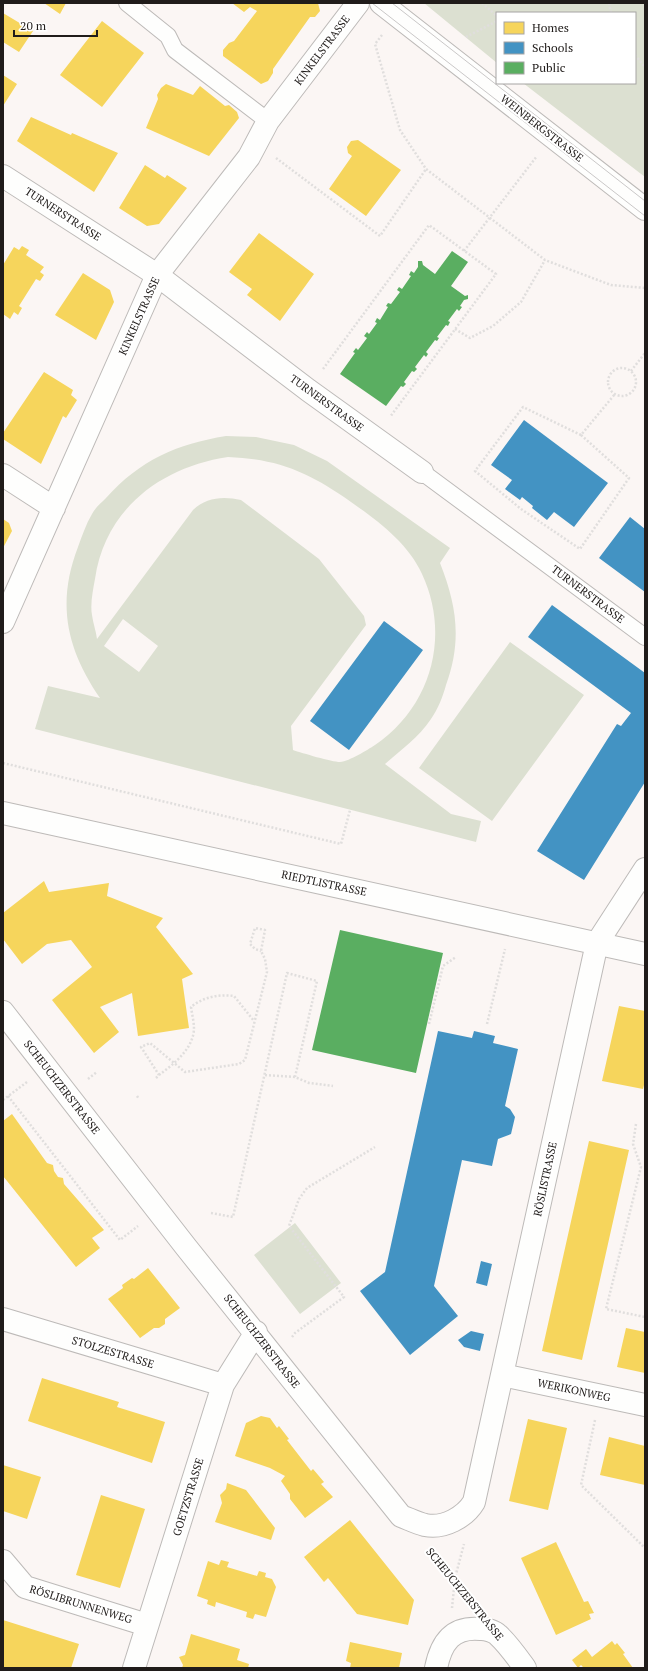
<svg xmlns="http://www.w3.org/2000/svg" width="648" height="1671" viewBox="0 0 648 1671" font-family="'PT Serif',serif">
	<rect width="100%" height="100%" fill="#fbf6f4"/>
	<path fill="#dce0d1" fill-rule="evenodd" d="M 424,3 L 645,3 L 645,177 L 523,83 L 635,83 L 635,13 L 497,13 L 497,63 Z
		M 226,436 L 256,437 L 294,445 L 327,461 L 450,548 L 440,563 C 457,606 462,641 446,685 C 443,696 438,709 431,719 C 419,737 401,750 385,764 L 451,814 L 481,821 L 476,842 L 35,729 L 48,686 L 100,698 C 67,650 56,604 78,547 C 82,536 86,524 92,514 C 95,508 101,503 106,498 C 140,460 177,444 226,436 ZM 228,457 C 279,459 310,473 351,502 C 378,521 408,543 422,574 C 451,636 431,707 375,745 C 367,750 350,761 340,762 C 332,762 302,753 293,750 L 291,726 L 366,625 L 364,616 L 319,559 L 241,500 C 224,496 206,497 193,510 L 97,639 C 96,631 93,623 92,615 C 90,604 93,590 95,579 C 105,509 161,467 228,457 ZM 123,619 L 158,646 L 139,672 L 104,646 Z
		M 510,642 L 584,695 L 492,821 L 419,768 Z
		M 295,1223 L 341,1283 L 300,1314 L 254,1255 Z"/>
	<path fill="#f6d55c" d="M 44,3 L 66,3 L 60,14 Z
		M 232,3 L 318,3 L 320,11 L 315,17 L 310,17 L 273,69 L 273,73 L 268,81 L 261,84 L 223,56 L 223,50 L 229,43 L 234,41 L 257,11 L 250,7 L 244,12 Z
		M 3,13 L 33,31 L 19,52 L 3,42 Z
		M 102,21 L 144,53 L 102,107 L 60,75 Z
		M 3,75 L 17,84 L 3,106 Z
		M 166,84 L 193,95 L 200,86 L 225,106 L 229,105 L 237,112 L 239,118 L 209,156 L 146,128 L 158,99 L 157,95 L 161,88 Z
		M 31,117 L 71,135 L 72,133 L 118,153 L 94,192 L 17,141 Z
		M 358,140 L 401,170 L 366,216 L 329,189 L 352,156 L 348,153 L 347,147 L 351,141 Z
		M 145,165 L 165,178 L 167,175 L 187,188 L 159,224 L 147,226 L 119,208 Z
		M 259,233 L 314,274 L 280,321 L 247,295 L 252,289 L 229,272 Z
		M 22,246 L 29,250 L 26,255 L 44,267 L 40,272 L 44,275 L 40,281 L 36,279 L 19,306 L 22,308 L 18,315 L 14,312 L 10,319 L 3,314 L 3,265 L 14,247 L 19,250 Z
		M 83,273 L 110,290 L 114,302 L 96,340 L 55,315 Z
		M 44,372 L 73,390 L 71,395 L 77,400 L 66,418 L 63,416 L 41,464 L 3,439 L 3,433 Z
		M 3,519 L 9,523 L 12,531 L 3,548 Z
		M 44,881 L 49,892 L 109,883 L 107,896 L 163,918 L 156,927 L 193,974 L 182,979 L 189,1028 L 138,1036 L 132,993 L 100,1007 L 119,1032 L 94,1053 L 52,1000 L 92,967 L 71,940 L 47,944 L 22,964 L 3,939 L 3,913 Z
		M 619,1006 L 645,1011 L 645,1081 L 643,1089 L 602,1081 Z
		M 12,1114 L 47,1163 L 53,1165 L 54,1171 L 58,1177 L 63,1178 L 64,1184 L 104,1230 L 92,1238 L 100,1248 L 76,1267 L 3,1176 L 3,1121 Z
		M 589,1141 L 629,1150 L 582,1360 L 542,1351 Z
		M 148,1268 L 180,1308 L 165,1319 L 165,1324 L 159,1328 L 154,1328 L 140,1338 L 108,1299 L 123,1288 L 122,1285 L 132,1278 L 134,1279 Z
		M 626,1328 L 645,1332 L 645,1373 L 617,1367 Z
		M 42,1378 L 119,1402 L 117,1407 L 165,1422 L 152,1463 L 28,1421 Z
		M 261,1416 L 270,1418 L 277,1428 L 279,1426 L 289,1439 L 287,1440 L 311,1471 L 313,1469 L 324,1482 L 321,1484 L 333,1497 L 305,1518 L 290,1499 L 290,1494 L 281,1481 L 285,1476 L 270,1468 L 235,1456 L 246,1423 Z
		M 528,1419 L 567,1428 L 548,1510 L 509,1501 Z
		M 609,1437 L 645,1446 L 645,1485 L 600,1475 Z
		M 3,1465 L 41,1477 L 27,1519 L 3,1511 Z
		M 227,1483 L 246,1490 L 275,1528 L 271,1540 L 215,1522 L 222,1503 L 220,1495 L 226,1489 Z
		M 101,1495 L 145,1509 L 120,1588 L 76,1575 Z
		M 350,1520 L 414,1600 L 408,1625 L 357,1614 L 328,1578 L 324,1582 L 304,1557 Z
		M 556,1542 L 584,1602 L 588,1601 L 594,1613 L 589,1614 L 591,1619 L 556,1635 L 521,1558 Z
		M 221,1560 L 229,1562 L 227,1567 L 257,1576 L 259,1571 L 266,1573 L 265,1577 L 272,1579 L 276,1587 L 266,1617 L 255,1614 L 253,1619 L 246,1617 L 247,1612 L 216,1602 L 215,1607 L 207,1604 L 208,1600 L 197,1596 L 208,1561 L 219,1565 Z
		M 3,1620 L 79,1644 L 71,1668 L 3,1667 Z
		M 191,1634 L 240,1649 L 237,1660 L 249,1664 L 248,1668 L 182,1668 L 183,1665 L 179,1657 L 185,1655 Z
		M 612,1641 L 615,1645 L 617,1643 L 625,1653 L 623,1654 L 633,1668 L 584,1668 L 581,1665 L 578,1668 L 572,1660 L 586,1649 L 592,1657 Z
		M 350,1642 L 402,1653 L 399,1668 L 350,1668 L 351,1663 L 346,1661 Z"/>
	<path fill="#4393c3" d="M 524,420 L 608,483 L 574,527 L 554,512 L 547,520 L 532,508 L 533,506 L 522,497 L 520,500 L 505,489 L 512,480 L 491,465 Z
		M 630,517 L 645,529 L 645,592 L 599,558 Z
		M 552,605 L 645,673 L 645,782 L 584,880 L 537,851 L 617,724 L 621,726 L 631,713 L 528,637 Z
		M 384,621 L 423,650 L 349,750 L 310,721 Z
		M 438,1031 L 472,1038 L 474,1031 L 495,1036 L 493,1043 L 518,1049 L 505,1106 L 510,1109 L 515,1117 L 511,1134 L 498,1139 L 492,1166 L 462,1160 L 434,1286 L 458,1316 L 410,1355 L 360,1291 L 385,1272 Z
		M 481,1261 L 492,1264 L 487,1286 L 476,1283 Z
		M 471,1331 L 484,1334 L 480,1351 L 464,1347 L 458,1340 Z"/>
	<path fill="#5aae61" d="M 452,251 L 468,262 L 451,286 L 465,296 L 468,295 L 468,299 L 464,300 L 460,306 L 462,307 L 459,311 L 457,309 L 448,321 L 450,322 L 448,326 L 446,325 L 437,337 L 439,338 L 437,341 L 435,340 L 426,352 L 428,354 L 426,357 L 424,355 L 415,367 L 417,369 L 414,372 L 412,371 L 404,382 L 406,384 L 403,387 L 401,386 L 386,406 L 340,374 L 355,353 L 353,352 L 356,348 L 358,350 L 367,338 L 364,336 L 367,332 L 369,334 L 377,323 L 375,322 L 377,318 L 380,320 L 388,307 L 386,306 L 388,303 L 391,304 L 400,292 L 397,290 L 399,287 L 402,289 L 411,276 L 409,275 L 411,271 L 414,273 L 418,267 L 418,261 L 422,261 L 423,265 L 435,274 Z
		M 340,930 L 443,953 L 416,1073 L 312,1050 Z"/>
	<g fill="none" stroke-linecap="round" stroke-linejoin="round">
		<defs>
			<path id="lane" d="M 127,3 L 168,36 L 175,50 L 268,121
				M 422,472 L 645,637"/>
			<path id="street" d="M 3,176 L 157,275 L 308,390 L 422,472
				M 3,475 L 54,508
				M 3,622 L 157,275 L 249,157 L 268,121 L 358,3
				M 3,1012 L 186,1247 L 401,1516 C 409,1519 417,1523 425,1525 C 444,1529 465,1517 474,1502 L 597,943 L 645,869
				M 3,1319 L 223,1385
				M 502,1375 L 645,1405
				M 3,1561 L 25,1587 L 147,1625
				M 134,1668 L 223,1385 L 256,1332
				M 436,1668 C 441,1643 452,1626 481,1629 C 486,1629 494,1631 498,1635 C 508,1644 517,1657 525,1668"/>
			<path id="secondary" d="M 381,3 L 645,209
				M 3,813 L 645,954"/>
		</defs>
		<use href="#lane" stroke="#bdbab8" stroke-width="18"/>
		<use href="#street" stroke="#bdbab8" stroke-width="24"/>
		<use href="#secondary" stroke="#bdbab8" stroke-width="24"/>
		<path stroke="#e0dedd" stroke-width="2.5" stroke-dasharray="2 2" stroke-linecap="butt" d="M 482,3 L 497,16
			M 609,3 L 611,13
			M 382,35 L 375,44 L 400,130 L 426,169 L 545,260 L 611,285 L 645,288
			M 466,37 L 497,21
			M 635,55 L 645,67
			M 276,158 L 380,236 L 426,169
			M 464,251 L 537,156
			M 455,329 L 470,338 L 493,326 L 521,302 L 545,260
			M608 382a14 14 0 1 1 28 0a14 14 0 1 1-28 0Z
			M 323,369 L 429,225 L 496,274 L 390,417
			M 631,371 L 645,353
			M 581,435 L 523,407 L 475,471 L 521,509 L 580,549 L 629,478 L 581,435 L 615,394
			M 3,763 L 341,844 L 350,810
			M 429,1024 L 443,966 L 456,957
			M 487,1024 L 505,949
			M 159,1075 C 174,1064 193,1049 194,1029 C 194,1022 192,1014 191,1007 C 203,997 219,994 234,996 L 254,1021
			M 265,1075 L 295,1077 L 309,1083 L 333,1086
			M 156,1078 L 159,1075 L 141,1047 L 150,1043 L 185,1072 L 239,1064 L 245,1060 L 267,972 L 265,959 L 261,951 L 265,930 L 255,928 L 250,944 L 255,949 L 261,951
			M 88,1079 L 97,1072
			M 8,1096 L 120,1240 L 138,1226
			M 137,1096 L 139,1099
			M 3,1100 L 27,1082
			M 636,1124 L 633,1144 L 641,1167 L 606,1309 L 645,1317
			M 211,1213 L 233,1217 L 287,973 L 317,981 L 295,1077
			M 292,1337 L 295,1333 L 344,1297 L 289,1226 L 299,1199 L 307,1188 L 375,1147
			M 595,1420 L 581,1485 L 645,1548
			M 432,1551 L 475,1603
			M 452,1608 L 455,1578 L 464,1544"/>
		<use href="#lane" stroke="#fefefd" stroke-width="16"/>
		<use href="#street" stroke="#fefefd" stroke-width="22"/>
		<use href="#secondary" stroke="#fefefd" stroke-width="22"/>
		<path stroke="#cac8c8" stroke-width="1" d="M 372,3 L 645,216
			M 392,3 L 645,201"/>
	</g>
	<g text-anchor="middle" stroke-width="4" stroke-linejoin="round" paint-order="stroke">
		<g font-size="11" fill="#201c1a" stroke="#fff">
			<text transform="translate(322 50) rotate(-53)" y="4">KINKELSTRASSE</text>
			<text transform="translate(542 128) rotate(38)" y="4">WEINBERGSTRASSE</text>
			<text transform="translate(63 214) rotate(33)" y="4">TURNERSTRASSE</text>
			<text transform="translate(139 316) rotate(-66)" y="4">KINKELSTRASSE</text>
			<text transform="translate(327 403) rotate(36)" y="4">TURNERSTRASSE</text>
			<text transform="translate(588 594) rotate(37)" y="4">TURNERSTRASSE</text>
			<text transform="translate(324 883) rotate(12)" y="4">RIEDTLISTRASSE</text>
			<text transform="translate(62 1087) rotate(52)" y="4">SCHEUCHZERSTRASSE</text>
			<text transform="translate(545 1179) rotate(-78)" y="4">RÖSLISTRASSE</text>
			<text transform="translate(262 1341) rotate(52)" y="4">SCHEUCHZERSTRASSE</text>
			<text transform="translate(113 1352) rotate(17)" y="4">STOLZESTRASSE</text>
			<text transform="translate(574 1390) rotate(12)" y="4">WERIKONWEG</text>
			<text transform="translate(188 1497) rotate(-73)" y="4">GOETZSTRASSE</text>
			<text transform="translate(465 1594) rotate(51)" y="4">SCHEUCHZERSTRASSE</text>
			<text transform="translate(81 1604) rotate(17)" y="4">RÖSLIBRUNNENWEG</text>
		</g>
	</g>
	<rect width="648" height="1671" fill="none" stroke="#201c1a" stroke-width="8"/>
	<rect x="496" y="12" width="140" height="72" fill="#ffffff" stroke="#a6a4a3"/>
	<rect x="504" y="22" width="20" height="12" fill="#f6d55c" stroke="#a6a4a3"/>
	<text x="532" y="32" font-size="12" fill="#201c1a">Homes</text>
	<rect x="504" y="42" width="20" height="12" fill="#4393c3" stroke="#a6a4a3"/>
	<text x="532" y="52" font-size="12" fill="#201c1a">Schools</text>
	<rect x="504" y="62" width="20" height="12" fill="#5aae61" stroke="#a6a4a3"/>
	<text x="532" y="72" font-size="12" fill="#201c1a">Public</text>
	<path d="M14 30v6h83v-6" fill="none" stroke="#201c1a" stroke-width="2"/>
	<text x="20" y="30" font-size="12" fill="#201c1a" stroke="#ffffff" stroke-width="3" paint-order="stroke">20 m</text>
</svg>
